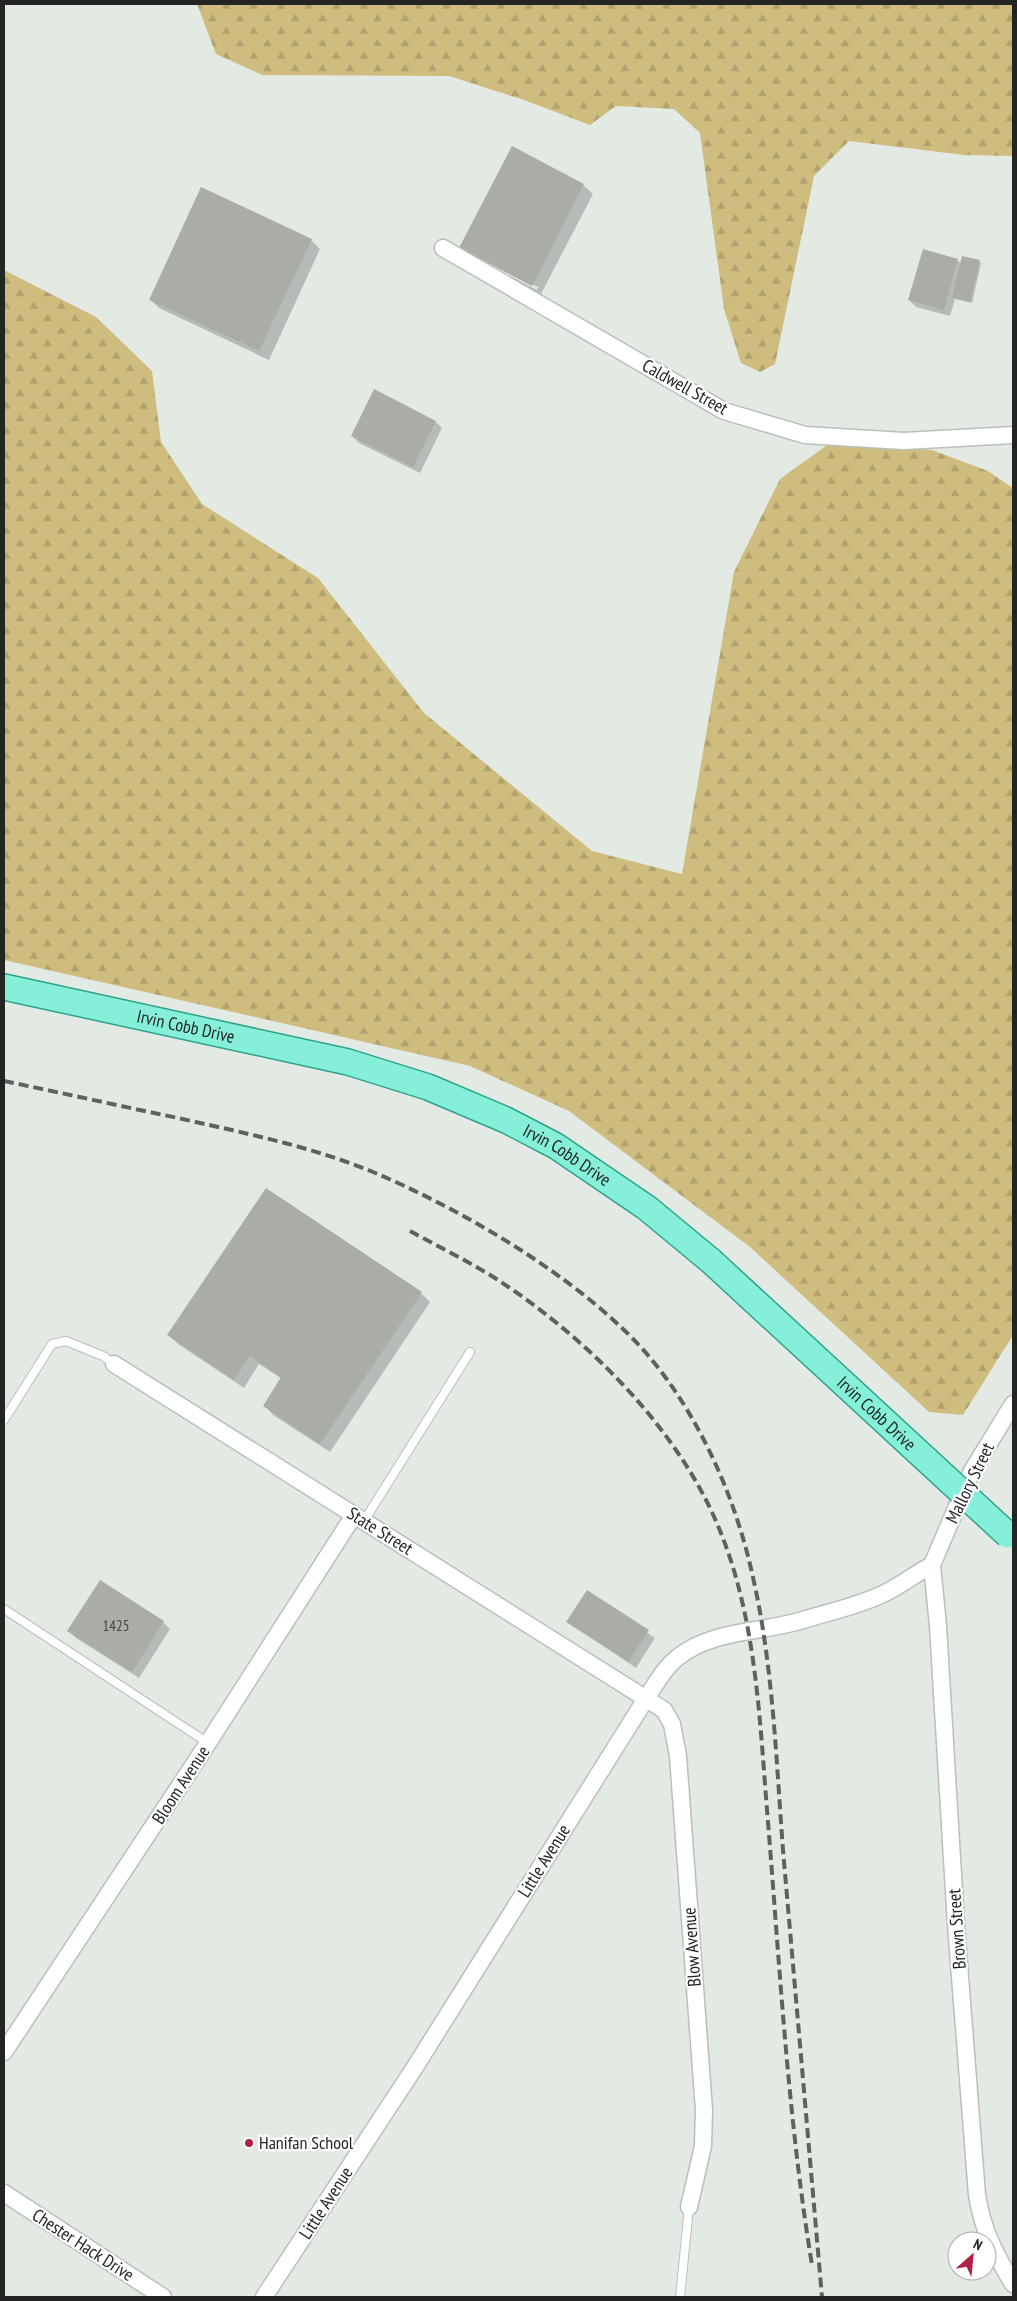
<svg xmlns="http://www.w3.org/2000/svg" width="1017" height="2301" viewBox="0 0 1017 2301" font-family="'PT Sans Narrow',sans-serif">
	<defs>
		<pattern id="forest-firs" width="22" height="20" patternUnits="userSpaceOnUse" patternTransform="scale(1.25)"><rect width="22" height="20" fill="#cfbd7f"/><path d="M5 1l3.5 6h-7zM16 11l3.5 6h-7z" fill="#b1a26d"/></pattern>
	</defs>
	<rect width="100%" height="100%" fill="#e3eae4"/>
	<path fill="url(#forest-firs)" d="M 197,4 L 1013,4 L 1013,156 L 964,155 L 849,141 L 814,176 L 775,364 L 760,372 L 741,363 L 724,309 L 700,133 L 674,109 L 616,106 L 590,125 L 524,100 L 449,76 L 262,75 L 216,54 Z
		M 4,270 L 96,317 L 152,371 L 161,442 L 202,504 L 318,578 L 424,713 L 592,851 L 682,874 L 734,572 L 780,479 L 830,443 L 932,450 L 988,471 L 1013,488 L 1013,1335 L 963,1415 L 929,1412 L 750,1247 L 569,1111 L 470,1066 L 4,960 Z"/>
	<path fill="#0003" fill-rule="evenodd" d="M 583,185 L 593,194 L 541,294 L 470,257 L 461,248 ZM 470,253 L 538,287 L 537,290 L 470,255 Z
		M 311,240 L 320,249 L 269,360 L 159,308 L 150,299 Z
		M 957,260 L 961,263 L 979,262 L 981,263 L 972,303 L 955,299 L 950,316 L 916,307 L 909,300 Z
		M 436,422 L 442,428 L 420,473 L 359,443 L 352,436 Z
		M 421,1293 L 430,1302 L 330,1452 L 273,1415 L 264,1405 L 282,1379 L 259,1364 L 244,1388 L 178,1344 L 169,1335 Z
		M 100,1582 L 163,1622 L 170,1629 L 139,1678 L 76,1638 L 69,1631 Z
		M 588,1591 L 655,1638 L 636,1668 L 568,1621 Z"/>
	<path fill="#aaada5" d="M 512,146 L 584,184 L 532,286 L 459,248 Z
		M 201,187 L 312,239 L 259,351 L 149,300 Z
		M 923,249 L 958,259 L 944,310 L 908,300 Z
		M 962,256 L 980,260 L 970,302 L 952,297 Z
		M 374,389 L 436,421 L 413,467 L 351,436 Z
		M 266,1188 L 422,1292 L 320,1444 L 263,1406 L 281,1377 L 250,1356 L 234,1380 L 167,1335 Z
		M 100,1580 L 164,1621 L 132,1672 L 67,1631 Z
		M 587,1590 L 649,1630 L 628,1662 L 566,1622 Z"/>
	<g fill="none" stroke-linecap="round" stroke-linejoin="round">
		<defs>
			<path id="service" d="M 4,1420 L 52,1344 L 66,1341 L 103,1356 L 114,1364
				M 364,1521 L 470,1352
				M 4,1609 L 208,1743
				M 680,2297 L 689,2207"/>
			<path id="minor" d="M 443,248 L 724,411 L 805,435 L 904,441 L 1013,435
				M 114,1364 L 664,1710 L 672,1724 L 678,1756 L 704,2110 L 703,2146 L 689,2207
				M 1013,1404 L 972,1471 L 932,1565 L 938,1626 L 956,1925 L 977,2195 C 983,2231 994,2252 1013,2284
				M 4,2052 L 208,1743 L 354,1515
				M 4,2193 L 163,2297
				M 264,2297 L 415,2067 L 647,1697 C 656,1684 664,1668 677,1658 C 712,1629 762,1633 803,1620 C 829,1612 858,1606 883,1594 C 900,1586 915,1574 932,1565"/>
			<g id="primary">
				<path id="s1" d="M 4,987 L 348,1062 L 428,1087 L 506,1120 L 556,1146 L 647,1208 L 711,1261"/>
			</g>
		</defs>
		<use href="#service" stroke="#b9c0ba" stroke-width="10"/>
		<use href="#minor" stroke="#b9c0ba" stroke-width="19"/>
		<use href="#primary" stroke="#2ea28a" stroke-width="28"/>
		<use href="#service" stroke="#fff" stroke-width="8"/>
		<use href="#minor" stroke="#fff" stroke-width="16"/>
		<use href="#primary" stroke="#85efda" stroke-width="25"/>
		<path stroke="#5e625e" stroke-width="4" stroke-dasharray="10 5" stroke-linecap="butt" d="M 4,1081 C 62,1093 120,1106 178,1118 C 244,1133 310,1146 373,1172 C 458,1208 556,1265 623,1329 C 688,1390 733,1487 752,1573 C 773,1663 776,1758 783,1850 C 796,1999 809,2148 822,2297
			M 410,1231 C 439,1247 470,1262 498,1280 C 582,1335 666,1417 710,1508 C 757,1606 759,1716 768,1822 C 780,1970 788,2119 812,2265"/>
		<defs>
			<g id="primary-bridge">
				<path id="s2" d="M 711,1261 L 1008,1535"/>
			</g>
		</defs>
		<use href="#primary-bridge" stroke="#2ea28a" stroke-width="28" stroke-linecap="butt"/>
		<use href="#primary-bridge" stroke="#85efda" stroke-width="25"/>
	</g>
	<circle fill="#b22048" stroke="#fff" stroke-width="2" cx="249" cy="2143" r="5"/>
	<g text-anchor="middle" stroke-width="4.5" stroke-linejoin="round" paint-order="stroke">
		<g font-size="15" fill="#454744">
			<text x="116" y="1631">1425</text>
		</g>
		<g font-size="18" fill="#232523" stroke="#fff">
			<text transform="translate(685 387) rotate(29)" y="6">Caldwell Street</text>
			<text dy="6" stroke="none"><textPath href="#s1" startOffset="186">Irvin Cobb Drive</textPath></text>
			<text dy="6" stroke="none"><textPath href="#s1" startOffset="591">Irvin Cobb Drive</textPath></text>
			<text dy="6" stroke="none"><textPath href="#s2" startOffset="225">Irvin Cobb Drive</textPath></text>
			<text transform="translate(970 1483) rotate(-64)" y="6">Mallory Street</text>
			<text transform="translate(380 1531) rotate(32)" y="6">State Street</text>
			<text transform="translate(181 1785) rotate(-57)" y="6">Bloom Avenue</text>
			<text transform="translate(544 1861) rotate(-58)" y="6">Little Avenue</text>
			<text transform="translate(957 1929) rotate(-94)" y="6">Brown Street</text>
			<text transform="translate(692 1947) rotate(-94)" y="6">Blow Avenue</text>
			<text transform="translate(326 2203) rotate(-57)" y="6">Little Avenue</text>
			<text transform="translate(83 2245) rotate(33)" y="6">Chester Hack Drive</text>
		</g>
		<g font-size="18" fill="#232523" stroke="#fff" text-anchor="start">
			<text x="259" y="2149">Hanifan School</text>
		</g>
	</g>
	<rect width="1017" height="2301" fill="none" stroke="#232523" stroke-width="10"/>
	<g transform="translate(972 2256) rotate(27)"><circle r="24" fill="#ffffff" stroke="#a7a8a7"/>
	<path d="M0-4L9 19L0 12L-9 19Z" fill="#b22048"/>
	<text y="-8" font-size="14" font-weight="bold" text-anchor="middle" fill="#232523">N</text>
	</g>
</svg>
